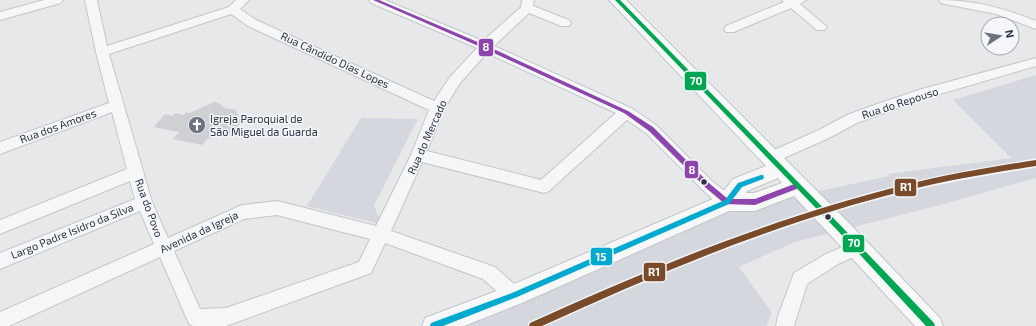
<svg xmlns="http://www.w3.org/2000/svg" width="1036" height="326" viewBox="0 0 1036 326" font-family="'Exo 2',sans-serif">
	<rect width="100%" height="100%" fill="#e6e8ea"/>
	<path fill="#d4d7dd" d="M 1036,75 L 1036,178 L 940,205 L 795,242 L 739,267 L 772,313 L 766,326 L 451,326 L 736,209 L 889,176 L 888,174 L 1011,158 L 953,100 Z
		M 361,118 L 418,119 L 374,205 L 379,218 L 376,223 L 307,206 Z"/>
	<path fill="#ced0d3" d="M 214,102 L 218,103 L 225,108 L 236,110 L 241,123 L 232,133 L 224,137 L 216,136 L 207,139 L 202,145 L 173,139 L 179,132 L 154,127 L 165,114 L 173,116 L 175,113 L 184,115 L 186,112 L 190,113 Z"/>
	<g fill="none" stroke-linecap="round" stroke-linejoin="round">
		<defs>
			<path id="minor" d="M 44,0 L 63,0 L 61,3 L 0,20 L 0,12 Z
				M 85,0 L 97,0 L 107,46 L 229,7 L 236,0 L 249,0 L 240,9 L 256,20 L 434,101 L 450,77 L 477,48 L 371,3 L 369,0 L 385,0 L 483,41 L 521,7 L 522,0 L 534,0 L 533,6 L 569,20 L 571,23 L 569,26 L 561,26 L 529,13 L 494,46 L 631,108 L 656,125 L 713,182 L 733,197 L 735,202 L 733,207 L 727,209 L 721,207 L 703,190 L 646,133 L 627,120 L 549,191 L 544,193 L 422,162 L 391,231 L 495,267 L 520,289 L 523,295 L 520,301 L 514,303 L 508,301 L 483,279 L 385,243 L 371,273 L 226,326 L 193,326 L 189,324 L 160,257 L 9,326 L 0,326 L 0,312 L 154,244 L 140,211 L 0,269 L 0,253 L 135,199 L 130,181 L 0,234 L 0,220 L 127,169 L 112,112 L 0,154 L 0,142 L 109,103 L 96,52 ZM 231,14 L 248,26 L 429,110 L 411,155 L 376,226 L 277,201 L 242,205 L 168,238 L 152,202 L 109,54 ZM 487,53 L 616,113 L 541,180 L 427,151 L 444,109 L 460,83 ZM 277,215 L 370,239 L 359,262 L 226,308 L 200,309 L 174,251 L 244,219 Z
				M 782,0 L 806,0 L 800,4 L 827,27 L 825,30 L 817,30 L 791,8 L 734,32 L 726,32 L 724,29 L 726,26 L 784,2 Z
				M 939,0 C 975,0 1003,8 1036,21 L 1036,29 L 996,14 L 945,4 L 941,3 Z
				M 1036,58 L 1036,66 L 926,98 L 887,112 L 857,123 L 829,138 L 775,162 L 770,164 L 765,162 L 763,158 L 765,154 L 819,130 L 847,115 L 877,104 L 922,89 Z
				M 858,240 L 864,242 L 866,247 L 864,252 L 838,264 L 807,284 L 794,326 L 776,326 L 778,316 L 794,273 L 826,254 Z"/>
			<path id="major" d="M 609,0 L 626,0 L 848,222 L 940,318 L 943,326 L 915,326 L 794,196 L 755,211 L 729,211 L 522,303 L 464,326 L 422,326 L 425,318 L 507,287 L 720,196 L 733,179 L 766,166 ZM 778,178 L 782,183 L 754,193 L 746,193 L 747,191 Z"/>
		</defs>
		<use href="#minor" stroke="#c4c6c8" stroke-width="2"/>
		<use href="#major" stroke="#c2c5c8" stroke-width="2"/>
		<use href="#minor" fill="#f5f6f7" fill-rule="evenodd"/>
		<use href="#major" fill="#f8f8f8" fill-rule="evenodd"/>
		<defs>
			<path id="bus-1" d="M 373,0 L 379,0 L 487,46 L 628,111 L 653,127 L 710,184 L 728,199 L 755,199 L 797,183 L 799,184 L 800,186 L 799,188 L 755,205 L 725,204 L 706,188 L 649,131 L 624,113 L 483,48 Z"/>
			<path id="bus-2" d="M 615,0 L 620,0 L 842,227 L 934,323 L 935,326 L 926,326 L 838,231 Z"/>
			<path id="bus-3" d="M 761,175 L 763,175 L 764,177 L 763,179 L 742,187 L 729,204 L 517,297 L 443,326 L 430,326 L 431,323 L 512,293 L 725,200 L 738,183 Z"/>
		</defs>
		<use href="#bus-1" stroke="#f4f6f9" stroke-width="3"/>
		<use href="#bus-2" stroke="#f4f6f9" stroke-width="3"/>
		<use href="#bus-3" stroke="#f4f6f9" stroke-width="3"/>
		<use href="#bus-1" fill="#8e44ad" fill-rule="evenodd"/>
		<use href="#bus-2" fill="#00a651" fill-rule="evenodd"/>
		<use href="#bus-3" fill="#00a9ce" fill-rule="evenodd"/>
		<defs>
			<path id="rail-1" d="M 1036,160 L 1036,166 C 992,173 948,180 905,191 C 779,222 660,272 542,326 L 529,326 L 530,323 C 651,268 775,217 905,185 C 948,174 992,167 1036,160 Z"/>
		</defs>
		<use href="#rail-1" stroke="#f4f6f9" stroke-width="3"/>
		<use href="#rail-1" fill="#7a4b2a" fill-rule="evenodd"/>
	</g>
	<defs>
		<symbol id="church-disc" viewBox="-11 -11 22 22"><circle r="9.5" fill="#6c737f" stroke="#f4f6f9"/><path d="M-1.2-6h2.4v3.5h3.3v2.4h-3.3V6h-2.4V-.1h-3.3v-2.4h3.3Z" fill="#fff"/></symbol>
	</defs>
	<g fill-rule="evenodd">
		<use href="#church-disc" x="187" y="115" width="20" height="20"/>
	</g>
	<g fill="#2b3445" stroke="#f4f6f9" stroke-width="1.5">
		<circle cx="704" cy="182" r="3.5"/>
		<circle cx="828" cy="217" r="3.5"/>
	</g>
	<g text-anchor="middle" stroke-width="3" stroke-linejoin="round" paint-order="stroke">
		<g font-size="11" fill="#2b3445" stroke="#f4f6f9">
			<text transform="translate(335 60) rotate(25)" y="4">Rua Cândido Dias Lopes</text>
			<text transform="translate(900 103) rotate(-18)" y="4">Rua do Repouso</text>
			<text transform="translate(58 126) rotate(-20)" y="4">Rua dos Amores</text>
			<text transform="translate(427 137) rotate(-66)" y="4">Rua do Mercado</text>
			<text transform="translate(149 208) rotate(70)" y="4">Rua do Povo</text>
			<text transform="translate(72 231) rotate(-22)" y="4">Largo Padre Isidro da Silva</text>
			<text transform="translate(199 232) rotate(-25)" y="4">Avenida da Igreja</text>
		</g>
		<g font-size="11" fill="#2b3445" stroke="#f4f6f9" text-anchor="start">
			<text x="210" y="123">Igreja Paroquial de<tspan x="210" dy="13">São Miguel da Guarda</tspan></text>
		</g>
	</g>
	<g stroke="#f4f6f9" stroke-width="1.5">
		<rect x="478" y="38" width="16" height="19" rx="4" fill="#8e44ad"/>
		<rect x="684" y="71" width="23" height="20" rx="4" fill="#00a651"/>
		<rect x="684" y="160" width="15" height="19" rx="4" fill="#8e44ad"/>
		<rect x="894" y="178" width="23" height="19" rx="4" fill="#7a4b2a"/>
		<rect x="842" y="234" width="23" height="19" rx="4" fill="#00a651"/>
		<rect x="590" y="247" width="23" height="19" rx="4" fill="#00a9ce"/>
		<rect x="643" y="262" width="23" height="20" rx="4" fill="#7a4b2a"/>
	</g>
	<g font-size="11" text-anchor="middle" font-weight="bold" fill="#fff">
		<text x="486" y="51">8</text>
		<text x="696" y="85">70</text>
		<text x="692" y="174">8</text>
		<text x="906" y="191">R1</text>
		<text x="854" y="247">70</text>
		<text x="601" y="261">15</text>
		<text x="654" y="276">R1</text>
	</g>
	<g transform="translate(1000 36) rotate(78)"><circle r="19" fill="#f4f6f9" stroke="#a4a8b1"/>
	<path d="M0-3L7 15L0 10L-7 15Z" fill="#6c737f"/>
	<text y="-6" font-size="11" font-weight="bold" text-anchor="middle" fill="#2b3445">N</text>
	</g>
</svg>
